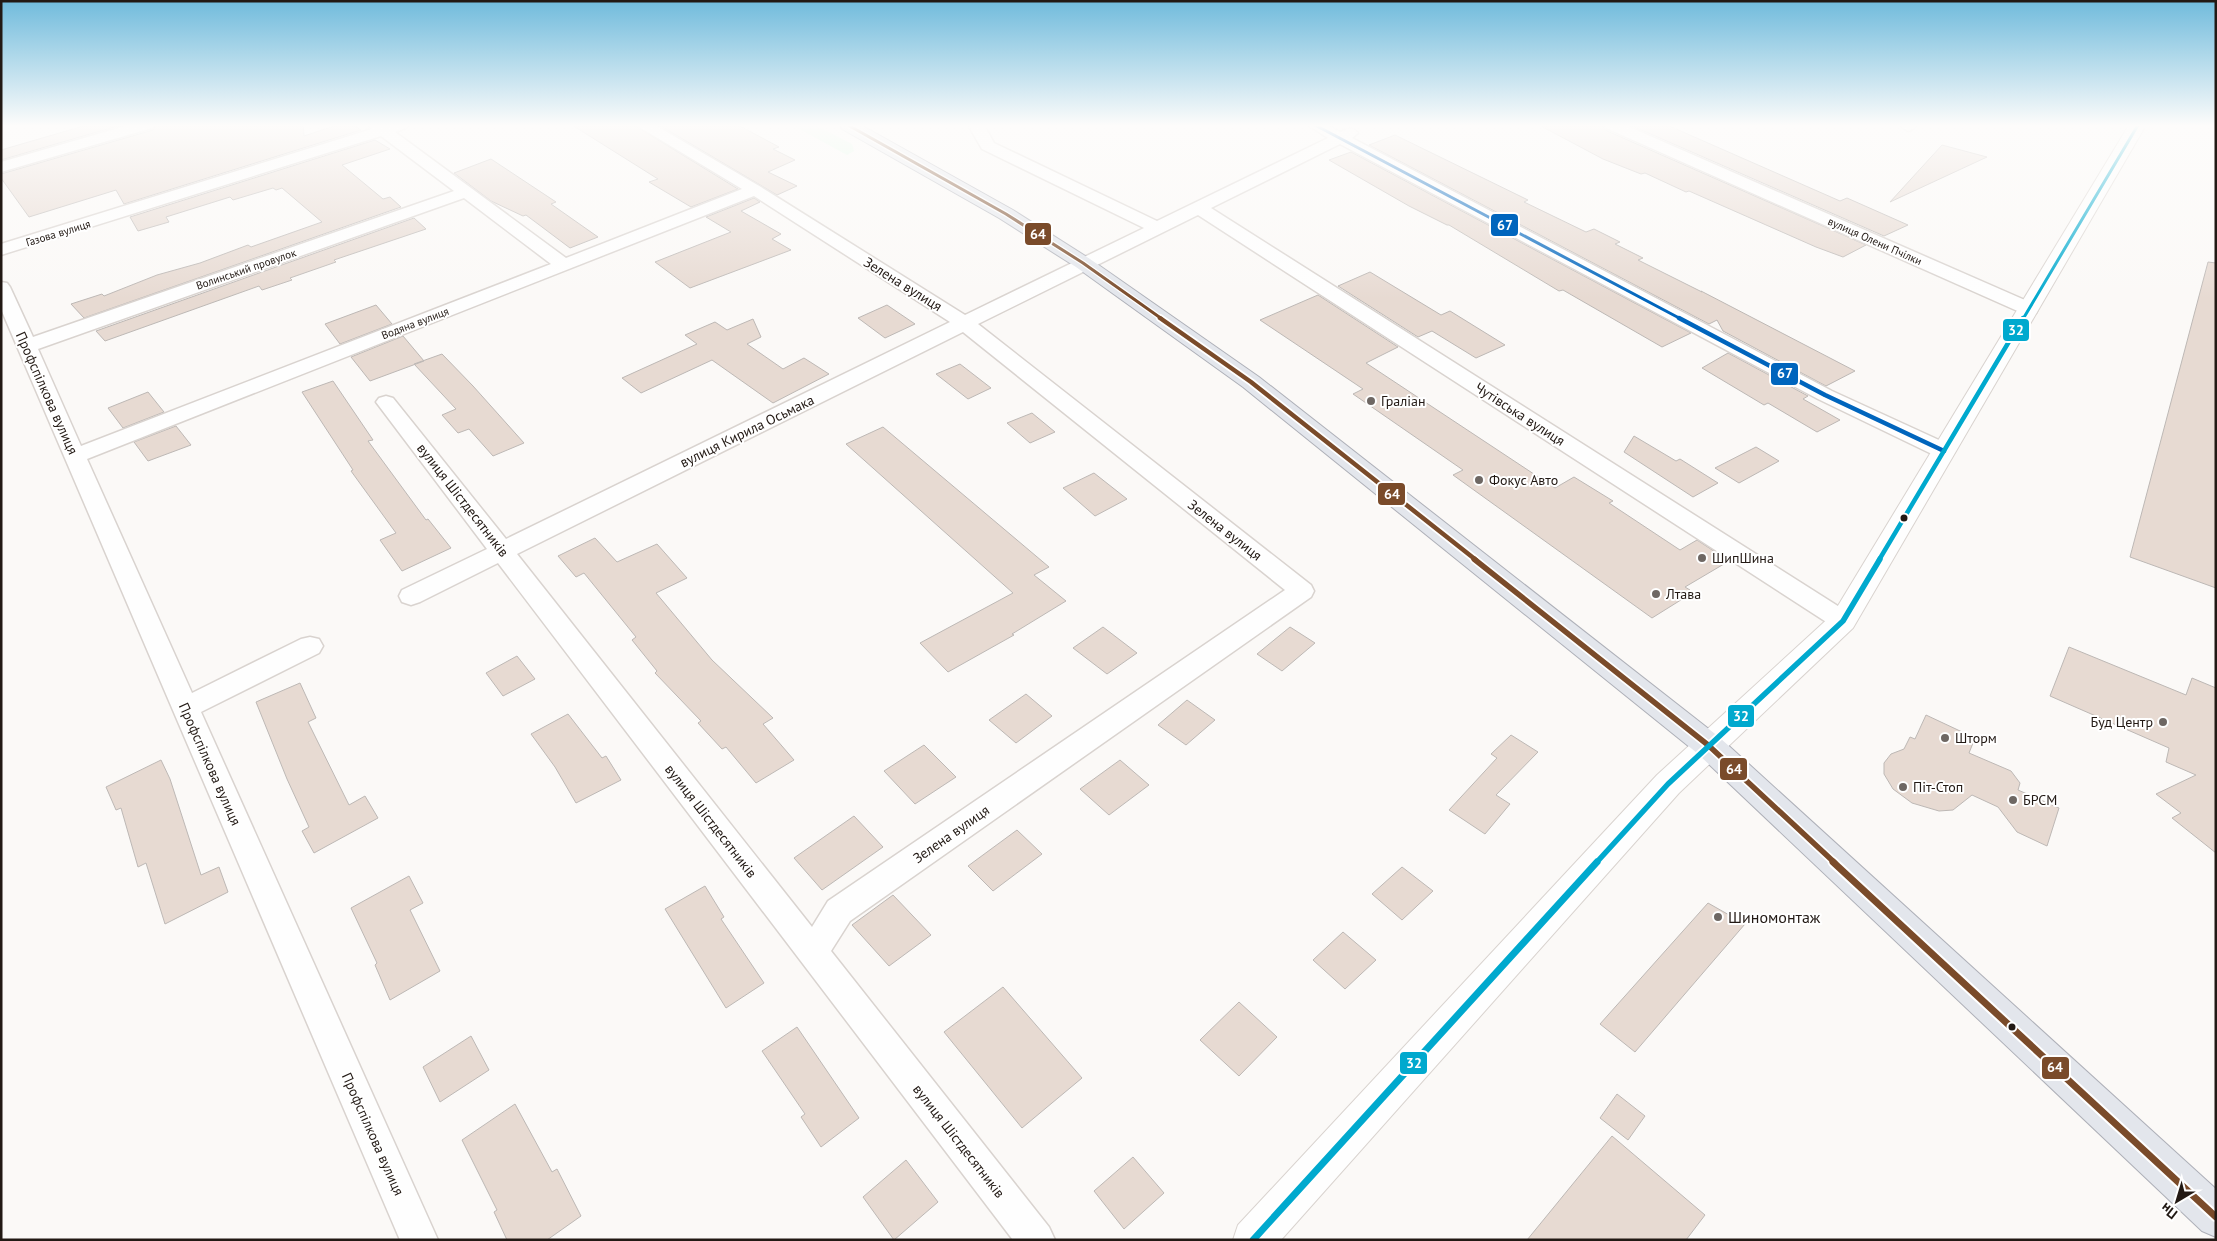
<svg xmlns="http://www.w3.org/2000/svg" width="2217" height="1241" viewBox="0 0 2217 1241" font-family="'PT Sans',sans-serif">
	<rect width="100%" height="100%" fill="#fbf9f7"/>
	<path fill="#dcfae4" d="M 792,125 L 815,125 L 852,144 L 854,151 L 847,155 Z"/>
	<path fill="#e7dad2" stroke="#bdb8b5" d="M 87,125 L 121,125 L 1,160 L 1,150 Z
		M 156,125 L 303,125 L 304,136 L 337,125 L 353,125 L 361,130 L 124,204 L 116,190 L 29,217 L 1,178 L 1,174 L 153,130 Z
		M 572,125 L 634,125 L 738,189 L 691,207 L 649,182 L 658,179 Z
		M 659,125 L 738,125 L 779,147 L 773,149 L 795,160 L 768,172 L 797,186 L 777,195 Z
		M 1539,125 L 1602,125 L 1605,130 L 1866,245 L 1843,257 L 1816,247 L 1689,191 L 1686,192 L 1645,173 L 1641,174 L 1603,159 Z
		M 1630,125 L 1667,125 L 1840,201 L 1847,198 L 1908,225 L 1884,236 Z
		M 1395,135 L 1528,200 L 1524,202 L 1586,232 L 1594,229 L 1620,242 L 1615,244 L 1643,258 L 1638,260 L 1702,292 L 1701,291 L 1855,371 L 1826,386 L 1723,331 L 1717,320 L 1709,324 L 1369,145 Z
		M 375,140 L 390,149 L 342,165 L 383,199 L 390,197 L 401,207 L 84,318 L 71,304 L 102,294 L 104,296 L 157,275 L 200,263 L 248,245 L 251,247 L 322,222 L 282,188 L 276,190 L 273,188 L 233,200 L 230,197 L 166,217 L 169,222 L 138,231 L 130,217 Z
		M 1942,145 L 1987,157 L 1890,202 Z
		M 1351,152 L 1691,333 L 1662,347 L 1563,290 L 1559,291 L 1449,225 L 1447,225 L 1409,206 L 1329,160 Z
		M 491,159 L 556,202 L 551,204 L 598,237 L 570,248 L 526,215 L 523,216 L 491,201 L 454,173 Z
		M 754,198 L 760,202 L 741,211 L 781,234 L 772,239 L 791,250 L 690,288 L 655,262 L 731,232 L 706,217 Z
		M 414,218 L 426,229 L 334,260 L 336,262 L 290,278 L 292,280 L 262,290 L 259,286 L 105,341 L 96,331 Z
		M 2208,262 L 2216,263 L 2216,588 L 2130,557 Z
		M 1370,272 L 1441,315 L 1450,311 L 1505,345 L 1476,358 L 1432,331 L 1418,337 L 1338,286 Z
		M 1318,295 L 1398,347 L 1366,363 L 1555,488 L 1574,477 L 1613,501 L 1609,503 L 1680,550 L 1697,540 L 1729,561 L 1685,587 L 1690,590 L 1681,596 L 1684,598 L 1652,618 L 1453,475 L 1463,470 L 1353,394 L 1363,389 L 1260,320 Z
		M 376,305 L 392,324 L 340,344 L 325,324 Z
		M 887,305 L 915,324 L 885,338 L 858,318 Z
		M 753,319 L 761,337 L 747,344 L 783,369 L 804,358 L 829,374 L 773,403 L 712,360 L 641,393 L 622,378 L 697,344 L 685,335 L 715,322 L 727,330 Z
		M 403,336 L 424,361 L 370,381 L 351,357 Z
		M 1728,353 L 1808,396 L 1803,399 L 1840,420 L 1817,432 L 1768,403 L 1764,405 L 1702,368 Z
		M 442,354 L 473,386 L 524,443 L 493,456 L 469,429 L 458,433 L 442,415 L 456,409 L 414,364 Z
		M 960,364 L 991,388 L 968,399 L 936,374 Z
		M 333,381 L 373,440 L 368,441 L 426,520 L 428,519 L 451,548 L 402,571 L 380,540 L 396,533 L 351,471 L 353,470 L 302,392 Z
		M 148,392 L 164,412 L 123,428 L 108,408 Z
		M 1032,413 L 1055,432 L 1030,443 L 1007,423 Z
		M 176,426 L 191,445 L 148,461 L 134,442 Z
		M 883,427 L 1049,567 L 1034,575 L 1066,601 L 1012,634 L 1014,635 L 948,672 L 920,643 L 1013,593 L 846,444 Z
		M 1634,436 L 1676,461 L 1680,459 L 1718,483 L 1693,497 L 1624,452 Z
		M 1756,447 L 1779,461 L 1739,483 L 1715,468 Z
		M 1094,473 L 1127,499 L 1095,516 L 1063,488 Z
		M 595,538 L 617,562 L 657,544 L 687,578 L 656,593 L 712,660 L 773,718 L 763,724 L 794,760 L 756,783 L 726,747 L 722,749 L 698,723 L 701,721 L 655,673 L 657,671 L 632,640 L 636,637 L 584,573 L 576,577 L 558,556 Z
		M 1103,627 L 1137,653 L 1107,674 L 1073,648 Z
		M 1290,627 L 1315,643 L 1282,671 L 1257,654 Z
		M 2069,647 L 2186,695 L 2192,678 L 2216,688 L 2216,853 L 2172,818 L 2181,813 L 2156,794 L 2196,775 L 2166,762 L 2169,748 L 2050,696 Z
		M 517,656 L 535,679 L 503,696 L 486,673 Z
		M 300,683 L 316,718 L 308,722 L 349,805 L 365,796 L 378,818 L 314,853 L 302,831 L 309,827 L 287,779 L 256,702 Z
		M 1026,694 L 1052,716 L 1016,743 L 989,720 Z
		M 1187,700 L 1215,720 L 1186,745 L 1158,725 Z
		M 568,714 L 602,758 L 606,756 L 621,780 L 576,803 L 555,767 L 531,734 Z
		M 1926,715 L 1975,738 L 1969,753 L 2011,771 L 2020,783 L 2018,790 L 2059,808 L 2047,846 L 2017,832 L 1998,807 L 1972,795 L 1953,810 L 1939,811 L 1912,803 L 1893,789 L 1884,774 L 1884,763 L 1891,754 L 1904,749 L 1910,737 L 1915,739 Z
		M 1511,735 L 1538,752 L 1496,795 L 1510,804 L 1485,834 L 1449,810 L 1497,758 L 1491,754 Z
		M 924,745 L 956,777 L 915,804 L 884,771 Z
		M 161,760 L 170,779 L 201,875 L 219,867 L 228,892 L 165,924 L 146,863 L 138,867 L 121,808 L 116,810 L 106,787 Z
		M 1120,760 L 1149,785 L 1109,815 L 1080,789 Z
		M 854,816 L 883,847 L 822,890 L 794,858 Z
		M 1017,830 L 1042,854 L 993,891 L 968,866 Z
		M 1402,867 L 1433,891 L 1402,920 L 1372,894 Z
		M 409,876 L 423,903 L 410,910 L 440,971 L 390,1000 L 375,965 L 377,963 L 351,908 Z
		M 705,886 L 724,917 L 721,919 L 764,983 L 726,1008 L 665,909 Z
		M 893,895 L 931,935 L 889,966 L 852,925 Z
		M 1708,903 L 1745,924 L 1635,1052 L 1600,1024 Z
		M 1343,932 L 1376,960 L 1345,989 L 1313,960 Z
		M 1003,987 L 1082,1078 L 1022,1128 L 944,1032 Z
		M 1239,1002 L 1277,1037 L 1239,1076 L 1200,1040 Z
		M 797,1027 L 859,1118 L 821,1147 L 801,1117 L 805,1114 L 762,1051 Z
		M 471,1036 L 489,1070 L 440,1102 L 423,1067 Z
		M 1617,1094 L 1645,1116 L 1628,1140 L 1600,1118 Z
		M 515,1104 L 552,1172 L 557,1169 L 581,1216 L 547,1240 L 507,1240 L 494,1212 L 497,1210 L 462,1140 Z
		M 1612,1136 L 1705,1215 L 1686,1240 L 1527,1240 Z
		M 1133,1157 L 1164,1193 L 1124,1229 L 1094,1191 Z
		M 906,1160 L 938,1202 L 894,1240 L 863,1197 Z"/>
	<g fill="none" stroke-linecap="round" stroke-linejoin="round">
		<defs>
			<path id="minor" d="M 129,125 L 154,125 L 152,128 L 1,172 L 1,162 Z
				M 369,125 L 408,125 L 406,128 L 395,132 L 566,258 L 742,189 L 636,125 L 655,125 L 761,187 L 965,315 L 1144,228 L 982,149 L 968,125 L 984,125 L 994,143 L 1157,221 L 1328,138 L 1308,125 L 1327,125 L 1340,132 L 1350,128 L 1355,130 L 1358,133 L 1352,138 L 1832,391 L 1952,446 L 1955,451 L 1952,456 L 1944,458 L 1936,456 L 1818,399 L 1340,144 L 1211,208 L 1852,615 L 1856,621 L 1852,627 L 1843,630 L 1834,627 L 1198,215 L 978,324 L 1311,585 L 1314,591 L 1311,597 L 850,921 L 831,951 L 1049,1227 L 1055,1240 L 1013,1240 L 498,563 L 420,602 L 411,605 L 402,602 L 399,596 L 402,590 L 487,549 L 376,402 L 379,398 L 386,396 L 393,398 L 506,539 L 950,322 L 754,196 L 87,459 L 192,693 L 301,639 L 310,637 L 319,639 L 323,646 L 319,653 L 201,712 L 438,1240 L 400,1240 L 1,309 L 1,282 L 7,283 L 10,287 L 33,337 L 454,191 L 381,136 L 1,255 L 1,244 L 372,129 ZM 464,198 L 551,264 L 81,446 L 38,349 ZM 963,332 L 1285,590 L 828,901 L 812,927 L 517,554 Z
				M 1604,125 L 1625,125 L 2036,305 L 2038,309 L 2036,313 L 2029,315 L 2022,313 L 1606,128 Z
				M 1899,125 L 1915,125 L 1916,126 L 1913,129 L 1908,131 Z"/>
			<path id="secondary" d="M 2129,125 L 2146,125 L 1853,628 L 1679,793 L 1281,1240 L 1233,1240 L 1238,1225 L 1657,775 L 1833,614 Z"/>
			<path id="trunk" d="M 840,125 L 861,125 L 1013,210 L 1090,259 L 1259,377 L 1719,737 L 2216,1189 L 2216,1237 L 2202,1231 L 1697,753 L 1243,387 L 1076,267 L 999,218 L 842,129 Z"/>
		</defs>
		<use href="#minor" stroke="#d9d3cf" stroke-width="3"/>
		<use href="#secondary" stroke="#d9d3cf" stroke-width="2"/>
		<use href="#trunk" stroke="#aeb0b8" stroke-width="2"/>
		<use href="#minor" fill="#fefefe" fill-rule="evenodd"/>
		<use href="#secondary" fill="#fefefe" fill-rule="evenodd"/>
		<use href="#trunk" fill="#e3e6ec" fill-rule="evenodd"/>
		<defs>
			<path id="bus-1-far3" d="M 848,125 L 1006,214 L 1083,263 L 1162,319"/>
			<path id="bus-1-far2" d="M 1160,318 L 1251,382 L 1476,560"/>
			<path id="bus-1-far1" d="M 1474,559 L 1708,745 L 1835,863"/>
			<path id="bus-1" d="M 1833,862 L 2216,1217"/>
			<path id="bus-2-far1" d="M 1315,125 L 1681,319"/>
			<path id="bus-2" d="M 1679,318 L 1825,395 L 1944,451"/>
			<path id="bus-3-far3" d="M 2023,319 L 2138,125"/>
			<path id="bus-3-far2" d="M 1879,560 L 2023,318"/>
			<path id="bus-3-far1" d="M 1596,863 L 1668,784 L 1843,621 L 1880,559"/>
			<path id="bus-3" d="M 1253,1240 L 1597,862"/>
		</defs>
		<use href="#bus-1-far3" stroke="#fff" stroke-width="5.5"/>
		<use href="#bus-1-far2" stroke="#fff" stroke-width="8"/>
		<use href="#bus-1-far1" stroke="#fff" stroke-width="9"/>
		<use href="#bus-1" stroke="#fff" stroke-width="11"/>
		<use href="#bus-2-far1" stroke="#fff" stroke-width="5.5"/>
		<use href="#bus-2" stroke="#fff" stroke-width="8"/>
		<use href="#bus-3-far3" stroke="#fff" stroke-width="5.5"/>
		<use href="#bus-3-far2" stroke="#fff" stroke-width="8"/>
		<use href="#bus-3-far1" stroke="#fff" stroke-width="9"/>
		<use href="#bus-3" stroke="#fff" stroke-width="11"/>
		<use href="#bus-1-far3" stroke="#7a4b2a" stroke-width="3"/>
		<use href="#bus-1-far2" stroke="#7a4b2a" stroke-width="4.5"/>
		<use href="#bus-1-far1" stroke="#7a4b2a" stroke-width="5.5"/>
		<use href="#bus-1" stroke="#7a4b2a" stroke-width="7"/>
		<use href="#bus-2-far1" stroke="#0065bd" stroke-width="3"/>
		<use href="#bus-2" stroke="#0065bd" stroke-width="4.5"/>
		<use href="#bus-3-far3" stroke="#00a9ce" stroke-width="3"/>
		<use href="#bus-3-far2" stroke="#00a9ce" stroke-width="4.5"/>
		<use href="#bus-3-far1" stroke="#00a9ce" stroke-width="5.5"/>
		<use href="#bus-3" stroke="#00a9ce" stroke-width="7"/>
	</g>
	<linearGradient id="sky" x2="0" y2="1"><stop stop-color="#70bbdc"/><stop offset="0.42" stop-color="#fdfcfb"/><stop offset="1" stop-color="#fdfcfb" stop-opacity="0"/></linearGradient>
	<rect width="2217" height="299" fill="url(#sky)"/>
	<g fill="#6e6763" stroke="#fff" stroke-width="2">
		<circle cx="1371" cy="401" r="5"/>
		<circle cx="1479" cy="480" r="5"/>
		<circle cx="1702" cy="558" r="5"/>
		<circle cx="1656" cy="594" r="5"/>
		<circle cx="2163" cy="722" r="5"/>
		<circle cx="1945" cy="738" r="5"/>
		<circle cx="1903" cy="787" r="5"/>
		<circle cx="2013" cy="800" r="5"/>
		<circle cx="1718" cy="917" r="5"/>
	</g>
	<g fill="#221914" stroke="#fff" stroke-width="2">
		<circle cx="1904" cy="518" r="4.5"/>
		<circle cx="2012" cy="1027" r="4.5"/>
	</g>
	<g text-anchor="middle" stroke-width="4" stroke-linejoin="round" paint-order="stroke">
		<g font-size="11" fill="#221914" stroke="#fff">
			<text transform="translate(58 233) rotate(-17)" y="4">Газова вулиця</text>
			<text transform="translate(1875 241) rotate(24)" y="4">вулиця Олени Пчілки</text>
			<text transform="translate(246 269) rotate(-19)" y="4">Волинський провулок</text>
			<text transform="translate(415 323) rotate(-21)" y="4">Водяна вулиця</text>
		</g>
		<g font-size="14" fill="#221914" stroke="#fff">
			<text transform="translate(903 284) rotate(32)" y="5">Зелена вулиця</text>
			<text transform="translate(47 393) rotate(66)" y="5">Профспілкова вулиця</text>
			<text transform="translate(1520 414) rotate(33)" y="5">Чутівська вулиця</text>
			<text transform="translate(747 431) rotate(-26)" y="5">вулиця Кирила Осьмака</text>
			<text transform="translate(463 500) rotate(52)" y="5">вулиця Шістдесятників</text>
			<text transform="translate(1225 530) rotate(38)" y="5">Зелена вулиця</text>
			<text transform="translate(210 764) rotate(66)" y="5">Профспілкова вулиця</text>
			<text transform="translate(711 821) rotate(52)" y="5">вулиця Шістдесятників</text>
			<text transform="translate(951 834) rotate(-35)" y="5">Зелена вулиця</text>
			<text transform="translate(373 1134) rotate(66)" y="5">Профспілкова вулиця</text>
			<text transform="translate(959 1141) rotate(52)" y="5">вулиця Шістдесятників</text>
		</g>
		<g font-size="14" fill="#221914" stroke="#fff" text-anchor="start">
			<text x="1381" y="406">Граліан</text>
			<text x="1489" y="485">Фокус Авто</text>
			<text x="1712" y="563">ШипШина</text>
			<text x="1666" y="599">Лтава</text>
			<text x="2153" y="727" text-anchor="end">Буд Центр</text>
			<text x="1955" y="743">Шторм</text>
			<text x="1913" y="792">Піт-Стоп</text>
			<text x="2023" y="805">БРСМ</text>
		</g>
		<g font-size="16" fill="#221914" stroke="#fff" text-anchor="start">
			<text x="1728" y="923">Шиномонтаж</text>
		</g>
	</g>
	<g stroke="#fff" stroke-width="2">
		<rect x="1490" y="213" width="29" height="24" rx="5" fill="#0065bd"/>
		<rect x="1024" y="222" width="28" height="24" rx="5" fill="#7a4b2a"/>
		<rect x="2002" y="318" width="28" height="24" rx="5" fill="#00a9ce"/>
		<rect x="1770" y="362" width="29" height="24" rx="5" fill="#0065bd"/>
		<rect x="1377" y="482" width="29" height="24" rx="5" fill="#7a4b2a"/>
		<rect x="1727" y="704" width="28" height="24" rx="5" fill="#00a9ce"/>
		<rect x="1719" y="757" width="29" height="24" rx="5" fill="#7a4b2a"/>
		<rect x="1399" y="1051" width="29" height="24" rx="5" fill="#00a9ce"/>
		<rect x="2041" y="1056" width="29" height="24" rx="5" fill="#7a4b2a"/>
	</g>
	<g font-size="14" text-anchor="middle" font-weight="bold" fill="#fff">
		<text x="1505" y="230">67</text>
		<text x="1038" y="239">64</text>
		<text x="2016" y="335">32</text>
		<text x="1785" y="378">67</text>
		<text x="1392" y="499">64</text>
		<text x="1741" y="721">32</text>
		<text x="1734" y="774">64</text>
		<text x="1414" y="1068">32</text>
		<text x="2055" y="1072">64</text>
	</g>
	<rect width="2217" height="1241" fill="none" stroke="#221914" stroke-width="5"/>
	<g transform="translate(2177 1201) rotate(218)" stroke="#ffffff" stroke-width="4" paint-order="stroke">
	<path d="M0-4L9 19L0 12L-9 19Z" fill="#221914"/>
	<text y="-8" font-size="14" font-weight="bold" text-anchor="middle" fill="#221914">Пн</text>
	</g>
</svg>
